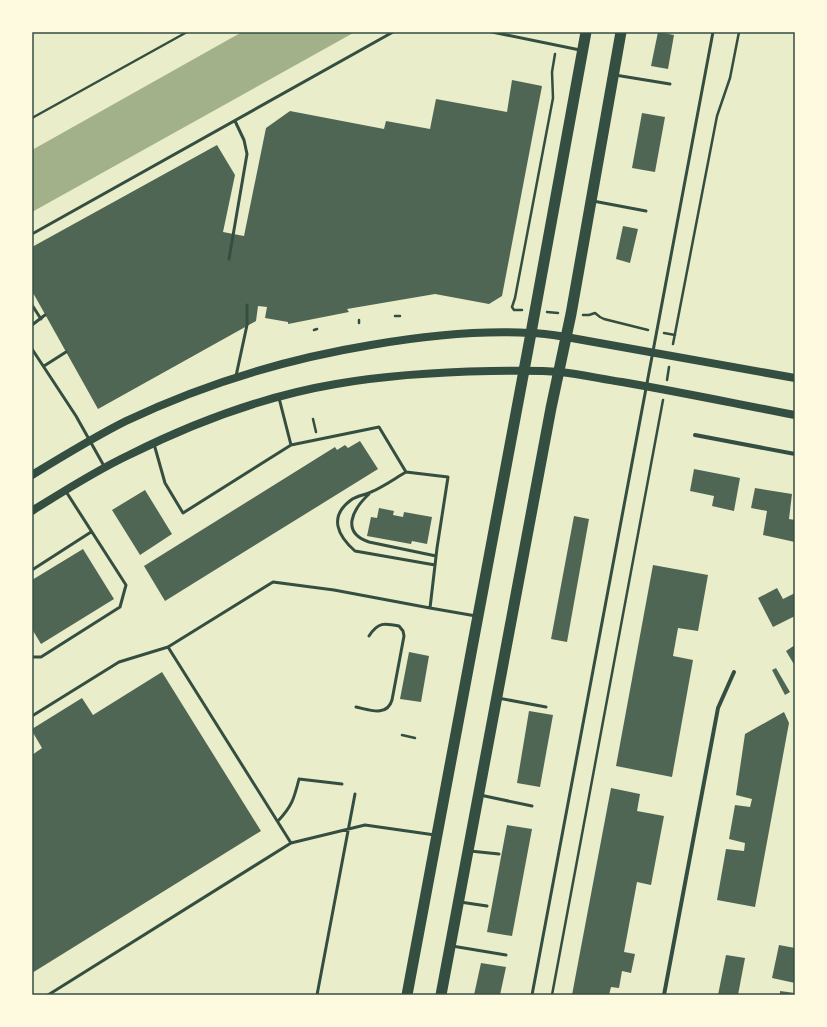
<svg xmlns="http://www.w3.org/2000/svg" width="827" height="1027" viewBox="0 0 827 1027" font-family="'Crimson Pro',serif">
	<rect width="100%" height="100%" fill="#e9edc9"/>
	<path fill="#a3b18a" d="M 242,32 L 355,32 L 32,212 L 32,150 Z"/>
	<path fill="#4f6655" d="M 658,32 L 674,35 L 668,69 L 651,66 Z
		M 512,80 L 542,86 L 502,296 L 489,304 L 435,294 L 347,309 L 349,312 L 288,324 L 288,322 L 265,318 L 267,307 L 258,306 L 256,321 L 98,409 L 32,291 L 32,247 L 217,145 L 235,175 L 223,232 L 244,236 L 266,128 L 290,111 L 384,129 L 386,121 L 430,129 L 436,99 L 507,112 Z
		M 642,113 L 665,117 L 655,172 L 632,168 Z
		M 623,226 L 638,229 L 630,263 L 616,259 Z
		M 360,441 L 378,469 L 165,601 L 144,566 L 335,447 L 337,450 L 345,445 L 348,448 Z
		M 694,469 L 740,478 L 734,511 L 712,506 L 714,496 L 690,491 Z
		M 755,488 L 792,494 L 789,519 L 795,520 L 795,542 L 763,535 L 767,511 L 751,508 Z
		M 145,490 L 172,534 L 140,555 L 112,510 Z
		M 379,508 L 394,511 L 393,515 L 403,517 L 404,512 L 432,517 L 427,544 L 412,541 L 411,544 L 367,536 L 371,517 L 377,518 Z
		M 574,516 L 589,519 L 567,642 L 551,639 Z
		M 83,549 L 114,599 L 41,644 L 32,629 L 32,580 Z
		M 653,565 L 708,575 L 698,631 L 678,628 L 673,656 L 693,660 L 672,777 L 616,766 Z
		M 777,588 L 783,599 L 795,593 L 795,616 L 773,627 L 758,598 Z
		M 795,645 L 795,666 L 786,651 Z
		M 409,652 L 429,656 L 421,702 L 400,699 Z
		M 776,668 L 790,692 L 785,695 L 772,670 Z
		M 162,672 L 261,831 L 32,973 L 32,755 L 42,748 L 32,731 L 32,729 L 82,698 L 93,715 Z
		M 529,711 L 553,715 L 540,787 L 517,783 Z
		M 784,712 L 789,723 L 755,907 L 717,900 L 726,849 L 744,851 L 745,843 L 729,839 L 735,805 L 750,807 L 752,799 L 736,795 L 745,734 Z
		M 611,788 L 640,794 L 637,811 L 664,816 L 651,885 L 637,882 L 624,952 L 635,954 L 631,973 L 622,971 L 619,988 L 611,987 L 609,995 L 572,995 Z
		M 507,825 L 532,829 L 512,936 L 487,932 Z
		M 779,945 L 795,948 L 795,983 L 772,978 Z
		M 726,955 L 745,958 L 738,995 L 718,995 Z
		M 481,963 L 506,967 L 500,995 L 474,995 Z
		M 780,991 L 795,993 L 795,995 L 780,995 Z"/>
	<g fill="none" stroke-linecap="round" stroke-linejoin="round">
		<path stroke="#344e41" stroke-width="2.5" d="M 32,118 L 187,32
			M 522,310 L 514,310 L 512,307 L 515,298 L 553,98 L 552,72 L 555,54
			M 547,312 L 558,313
			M 583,315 L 589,315 L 595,313 L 600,317 L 604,319 L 648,330
			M 395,316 L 400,316
			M 359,320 L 359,323
			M 314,330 L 317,329
			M 664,333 L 675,335
			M 673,344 L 717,116 L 730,78 L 739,32
			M 667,380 L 669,367
			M 313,419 L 316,432
			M 402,735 L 415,738
			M 552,995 L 663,400"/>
		<path stroke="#344e41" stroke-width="3" d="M 492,32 L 580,50
			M 615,75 L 670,84
			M 593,201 L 646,211
			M 32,234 L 393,32
			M 229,259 L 247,154 L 244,140 L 235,121
			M 32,305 L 41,319
			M 32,325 L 45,315
			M 32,349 L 76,416 L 104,466
			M 44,366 L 66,352
			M 236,376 L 247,325 L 247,305
			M 279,398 L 291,445 L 379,427 L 406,472 L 448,477 L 437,548 L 430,608 L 476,616
			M 154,444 L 165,483 L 183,513 L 291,445
			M 406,472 C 394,479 383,487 371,492 C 365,495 356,496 351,500 C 328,517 338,536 355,551 L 435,565
			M 369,494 C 353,509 340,532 369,542 L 436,556
			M 32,570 L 91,532
			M 430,608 L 334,590 L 273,582 L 168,647 L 291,843 L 365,825 L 435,835
			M 32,657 L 41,657 L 120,607 L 126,585 L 65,490
			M 498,698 L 546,707
			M 356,707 C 370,710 387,717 392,700 L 404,636 L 403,631 L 399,626 C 384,623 378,622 369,636
			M 32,716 L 119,662 L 168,647
			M 480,795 L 532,806
			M 278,821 C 292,806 294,799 299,779 L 342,784
			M 470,851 L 499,854
			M 460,902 L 487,906
			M 452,946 L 506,955
			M 48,995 L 291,843
			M 317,995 L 355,794
			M 532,995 L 713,32"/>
		<path stroke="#344e41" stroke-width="4" d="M 695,435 L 795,454
			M 664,995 L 718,708 L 734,672"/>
		<path stroke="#344e41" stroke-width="8" d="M 32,475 C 63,456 94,437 126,421 C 204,384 286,359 371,345 C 423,336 476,330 530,333 C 542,333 554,335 566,337 L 795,378
			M 32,511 C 64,491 95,471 129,455 C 193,423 265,396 336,384 C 387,375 439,372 491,371 C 514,371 537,370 559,372 C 581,374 601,379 622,382 C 680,392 737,404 795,415"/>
		<path stroke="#344e41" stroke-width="11" d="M 407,995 L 531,333 L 586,32
			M 441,995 L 551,408 L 571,314 L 621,32"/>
	</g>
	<rect width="827" height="1027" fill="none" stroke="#fefae0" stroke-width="66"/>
	<rect x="33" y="33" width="761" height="961" fill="none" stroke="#344e41" stroke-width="1.5"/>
</svg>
